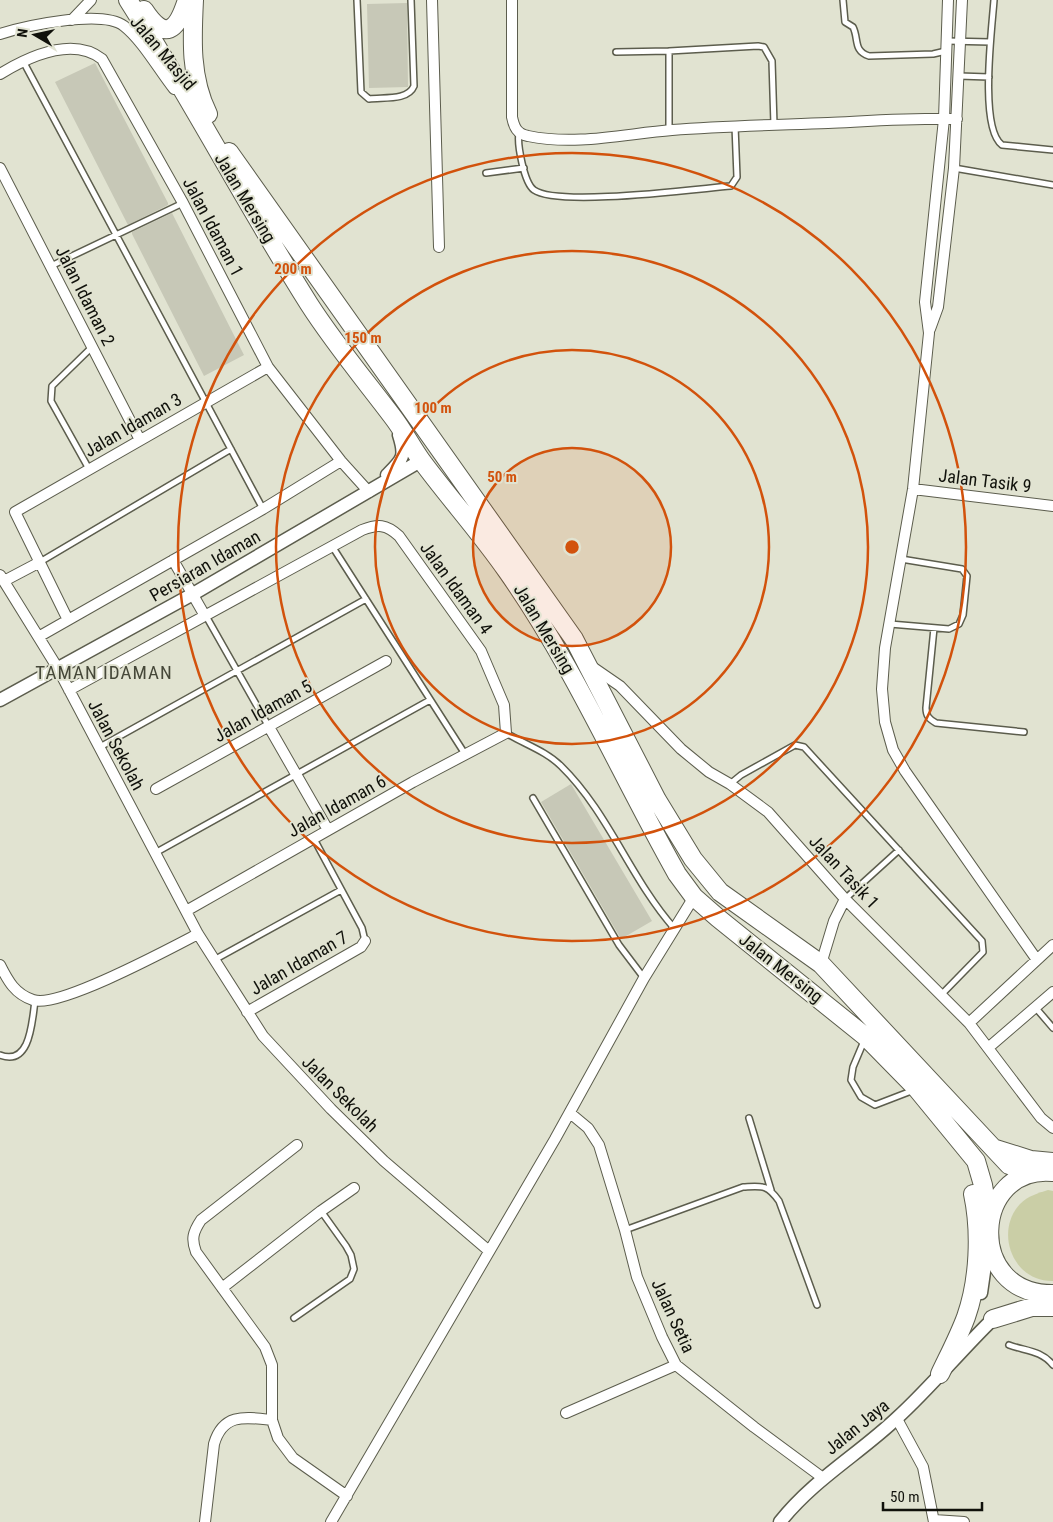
<svg xmlns="http://www.w3.org/2000/svg" width="1053" height="1522" viewBox="0 0 1053 1522" font-family="'Roboto Condensed',sans-serif">
	<rect width="100%" height="100%" fill="#e1e3d1"/>
	<path fill="#cacea6" d="M 1048,1190 L 1053,1191 L 1053,1281 C 1013,1282 994,1232 1020,1204 C 1028,1196 1038,1193 1048,1190 Z"/>
	<path fill="#c7c8b7" d="M 407,3 L 408,87 L 369,88 L 367,4 Z
		M 95,63 L 168,203 L 168,205 L 128,225 L 55,82 Z
		M 172,213 L 244,355 L 204,376 L 132,234 L 132,232 Z
		M 571,784 L 652,921 L 621,939 L 541,802 Z"/>
	<g fill="none" stroke-linecap="round" stroke-linejoin="round">
		<defs>
			<path id="service" d="M 357,0 L 361,92 L 369,99 C 383,97 408,101 414,86 L 411,0
				M 843,0 L 845,22 L 853,27 C 859,39 853,51 869,56 L 933,54 L 946,51
				M 994,0 C 992,28 979,128 1002,145 L 1053,150
				M 947,41 L 990,42
				M 616,52 L 669,51
				M 23,61 L 263,509
				M 959,76 L 989,77
				M 669,130 L 669,51 L 758,46 L 764,47 L 772,61 L 774,125
				M 519,133 C 517,144 524,183 534,190 C 558,207 695,189 731,186 L 737,177 L 735,126
				M 954,168 L 1053,185
				M 486,173 L 524,168
				M 51,266 L 183,203
				M 89,469 L 51,401 L 52,386 L 92,347
				M 332,546 L 465,754
				M 40,562 L 231,449
				M 206,616 L 269,727
				M 890,624 L 949,629 L 959,624 L 963,615 L 967,576 L 962,569 L 901,559
				M 934,628 L 926,708 C 926,716 929,719 936,723 L 1024,732
				M 506,733 C 524,744 546,751 561,766 C 609,813 630,878 674,928
				M 100,747 L 366,599
				M 730,784 L 741,775 L 795,745 L 804,747 L 982,941 L 983,952 L 941,995
				M 533,798 L 619,945 L 644,978
				M 314,839 L 362,928 L 365,941
				M 155,853 L 430,700
				M 845,899 L 899,850
				M 214,960 L 341,890
				M 1035,1007 L 1053,1028
				M 864,1041 L 853,1067 L 851,1080 L 861,1097 L 875,1105 L 914,1090
				M 0,1055 C 31,1067 32,1020 35,1001
				M 749,1118 L 771,1190
				M 625,1230 L 743,1187 C 762,1186 767,1184 779,1201 L 817,1305
				M 294,1318 L 350,1279 L 354,1269 L 351,1255 L 346,1246 L 321,1211
				M 1009,1345 C 1025,1351 1041,1350 1053,1365"/>
			<path id="minor" d="M 432,0 L 439,247
				M 512,0 L 512,117 C 514,127 517,134 528,136 C 576,146 624,134 672,130 C 724,126 776,125 828,123 C 871,121 914,118 957,119
				M 948,0 L 944,119 L 925,302 L 929,333 L 913,489 L 885,648 L 882,689 L 885,722 L 893,750 L 905,771 L 1037,960
				M 72,20 L 91,0
				M 0,34 C 25,26 102,9 124,26 C 142,40 159,70 174,89
				M 0,74 C 28,57 72,36 102,59 L 183,203 L 268,367 L 341,461 L 369,492
				M 0,168 L 140,440
				M 930,329 L 938,307 L 954,168 L 962,0
				M 913,489 L 1053,506
				M 173,560 L 205,616
				M 0,575 L 57,667 L 198,934 L 263,1036 L 331,1109 L 384,1161 L 489,1251
				M 4,581 L 40,562
				M 68,620 L 15,512 L 268,367
				M 40,636 L 263,509 L 341,461
				M 591,666 L 620,686 L 681,749 L 709,772 L 730,784 L 768,812 L 845,899 L 969,1023 L 1041,1118 L 1053,1128
				M 69,690 L 362,530 C 378,524 386,524 399,536 L 481,651 L 504,705 L 506,733 L 413,782 L 186,911
				M 269,727 L 328,830
				M 156,789 L 386,661
				M 821,964 L 834,921 L 845,899
				M 0,965 C 8,981 15,994 33,1000 C 58,1009 171,948 198,934
				M 247,1012 L 361,947 L 365,941
				M 969,1023 L 1053,945
				M 988,1048 L 1053,992
				M 570,1113 L 588,1128 L 599,1145 L 625,1230 L 637,1277 L 662,1337 L 676,1365 L 754,1427 L 823,1478
				M 297,1145 L 201,1220 C 193,1232 191,1239 196,1252 L 265,1347 L 272,1365 L 272,1420 L 278,1438 L 293,1458 L 347,1496
				M 222,1288 L 321,1211 L 354,1188
				M 566,1413 L 676,1365
				M 897,1419 L 923,1467 L 934,1522
				M 934,1520 L 964,1522
				M 205,1522 L 214,1444 C 223,1413 245,1417 272,1420
				M 331,1522 L 555,1139 L 644,978 L 694,897"/>
			<path id="tertiary" d="M 387,475 C 403,459 406,457 399,435
				M 0,700 L 193,594 L 422,460
				M 981,1293 L 988,1244
				M 780,1522 C 813,1480 859,1454 897,1418 C 931,1387 960,1351 993,1319 L 1000,1315"/>
			<path id="trunk" d="M 128,0 C 191,99 246,204 309,304 C 334,343 364,379 392,416 C 403,430 411,446 421,460 C 449,498 480,532 507,571 C 574,666 620,773 677,874 L 694,897 L 718,918 L 866,1037 L 917,1089 L 976,1161 L 983,1185 L 989,1220
				M 194,0 C 192,39 190,78 208,114
				M 144,10 C 165,42 177,31 187,0
				M 229,152 L 574,639 L 657,800 L 693,859 L 720,892 L 821,964 L 1009,1165 L 1033,1173
				M 996,1149 L 1031,1160 L 1053,1162
				M 1053,1172 C 972,1164 964,1295 1053,1294
				M 993,1319 L 1032,1307 L 1053,1307
				M 940,1374 C 949,1355 959,1336 966,1317 C 979,1280 981,1232 973,1194"/>
		</defs>
		<use href="#service" stroke="#5c5d4d" stroke-width="8"/>
		<use href="#minor" stroke="#5c5d4d" stroke-width="12"/>
		<use href="#tertiary" stroke="#5c5d4d" stroke-width="15"/>
		<use href="#trunk" stroke="#5c5d4d" stroke-width="20"/>
		<use href="#service" stroke="#fff" stroke-width="5"/>
		<use href="#minor" stroke="#fff" stroke-width="10"/>
		<use href="#tertiary" stroke="#fff" stroke-width="12"/>
		<use href="#trunk" stroke="#fff" stroke-width="18"/>
	</g>
	<circle cx="572" cy="547" r="99" fill="#d2520c" fill-opacity=".12"/>
	<g fill="none" stroke="#d2520c" stroke-width="2.5">
		<circle cx="572" cy="547" r="99"/>
		<circle cx="572" cy="547" r="197"/>
		<circle cx="572" cy="547" r="296"/>
		<circle cx="572" cy="547" r="394"/>
	</g>
	<g text-anchor="middle" stroke-width="4" stroke-linejoin="round" paint-order="stroke">
		<g font-size="18" fill="#10110b" stroke="#e1e3d1">
			<text transform="translate(163 53) rotate(50)" y="6">Jalan Masjid</text>
			<text transform="translate(245 198) rotate(59)" y="6">Jalan Mersing</text>
			<text transform="translate(213 227) rotate(62)" y="6">Jalan Idaman 1</text>
			<text transform="translate(85 296) rotate(63)" y="6">Jalan Idaman 2</text>
			<text transform="translate(133 425) rotate(-30)" y="6">Jalan Idaman 3</text>
			<text transform="translate(985 481) rotate(7)" y="6">Jalan Tasik 9</text>
			<text transform="translate(205 566) rotate(-30)" y="6">Persiaran Idaman</text>
			<text transform="translate(456 588) rotate(54)" y="6">Jalan Idaman 4</text>
			<text transform="translate(544 629) rotate(59)" y="6">Jalan Mersing</text>
			<text transform="translate(263 711) rotate(-29)" y="6">Jalan Idaman 5</text>
			<text transform="translate(116 745) rotate(62)" y="6">Jalan Sekolah</text>
			<text transform="translate(337 806) rotate(-29)" y="6">Jalan Idaman 6</text>
			<text transform="translate(844 872) rotate(47)" y="6">Jalan Tasik 1</text>
			<text transform="translate(299 963) rotate(-30)" y="6">Jalan Idaman 7</text>
			<text transform="translate(781 968) rotate(38)" y="6">Jalan Mersing</text>
			<text transform="translate(340 1094) rotate(45)" y="6">Jalan Sekolah</text>
			<text transform="translate(673 1316) rotate(65)" y="6">Jalan Setia</text>
			<text transform="translate(857 1427) rotate(-39)" y="6">Jalan Jaya</text>
		</g>
		<g font-size="19" letter-spacing="1" fill="#464839" stroke="#e1e3d1">
			<text x="104" y="679">TAMAN IDAMAN</text>
		</g>
	</g>
	<circle cx="572" cy="547" r="8" fill="#d2520c" stroke="#e1e3d1" stroke-width="2.5"/>
	<g font-size="15" text-anchor="middle" font-weight="bold" fill="#d2520c" stroke="#e1e3d1" stroke-width="4" stroke-linejoin="round" paint-order="stroke">
		<text x="293" y="274">200 m</text>
		<text x="363" y="343">150 m</text>
		<text x="433" y="413">100 m</text>
		<text x="502" y="482">50 m</text>
	</g>
	<g transform="translate(35 35) rotate(279)" stroke="#e1e3d1" stroke-width="4" paint-order="stroke">
	<path d="M0-4L9 19L0 12L-9 19Z" fill="#10110b"/>
	<text y="-8" font-size="14" font-weight="bold" text-anchor="middle" fill="#10110b">N</text>
	</g>
	<path d="M883 1502v8h99v-8" fill="none" stroke="#10110b" stroke-width="2.5"/>
	<text x="890" y="1502" font-size="15" fill="#10110b" stroke="#e1e3d1" stroke-width="4" paint-order="stroke">50 m</text>
</svg>
